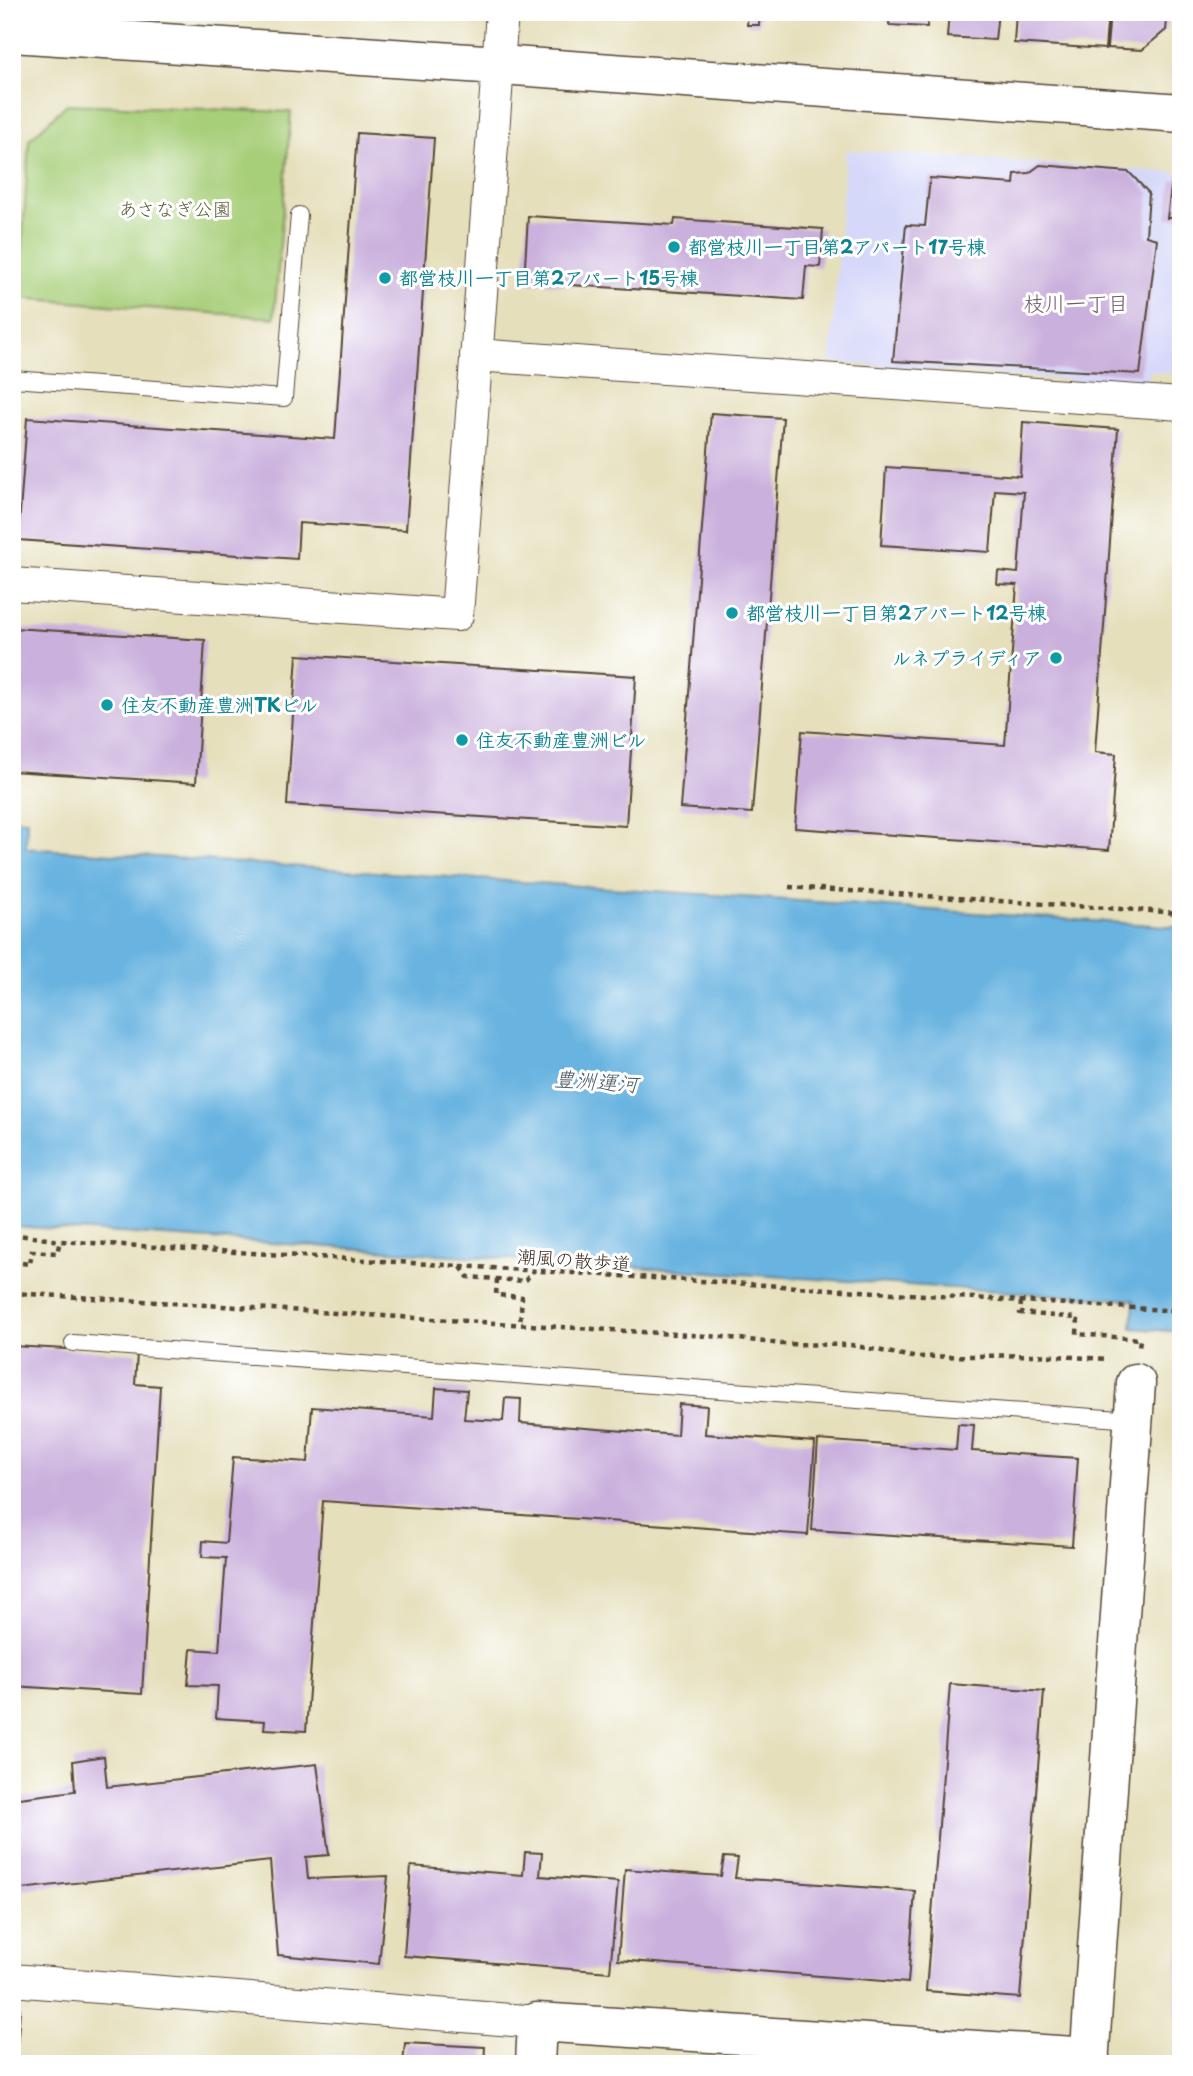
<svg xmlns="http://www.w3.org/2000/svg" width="1193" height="2076" viewBox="0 0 1193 2076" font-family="'Playpen Sans','Klee One',sans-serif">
	<rect width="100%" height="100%" fill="#fff"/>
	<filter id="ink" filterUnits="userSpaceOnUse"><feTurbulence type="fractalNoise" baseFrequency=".0143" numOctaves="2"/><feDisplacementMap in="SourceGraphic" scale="14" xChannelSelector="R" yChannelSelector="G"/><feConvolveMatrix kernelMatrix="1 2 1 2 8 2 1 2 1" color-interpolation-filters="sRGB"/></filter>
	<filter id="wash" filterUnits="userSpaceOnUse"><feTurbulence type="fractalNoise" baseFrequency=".00686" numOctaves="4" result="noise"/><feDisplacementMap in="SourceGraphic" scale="28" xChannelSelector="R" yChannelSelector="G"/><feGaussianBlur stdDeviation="1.57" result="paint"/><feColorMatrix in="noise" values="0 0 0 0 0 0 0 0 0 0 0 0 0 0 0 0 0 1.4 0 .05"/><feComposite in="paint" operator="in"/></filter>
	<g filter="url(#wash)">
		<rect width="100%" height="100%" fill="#e5dfbb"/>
		<path fill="#d6d8f9" d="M 846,150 L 1181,173 L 1181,374 L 1149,371 L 1149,386 L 830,362 Z"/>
		<path fill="#a7cf79" stroke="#717c4c" stroke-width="2" d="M 67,104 L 291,112 L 274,318 L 19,298 L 29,140 Z"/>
		<path fill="#67b3e0" stroke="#516e7f" stroke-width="2" d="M 12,819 L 27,820 L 26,848 L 1181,927 L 1181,1332 L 1132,1328 L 1134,1300 L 12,1226 Z"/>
		<g id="blocks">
			<path fill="#cab1dd" d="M 748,12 L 760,12 L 759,25 L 747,25 Z
				M 890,12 L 928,12 L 927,27 L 889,25 Z
				M 949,12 L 998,12 L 995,40 L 947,37 Z
				M 1016,12 L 1108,12 L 1105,49 L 1014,43 Z
				M 1110,12 L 1134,12 L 1133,18 L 1167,20 L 1166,30 L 1142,50 L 1107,48 Z
				M 1137,12 L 1173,12 L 1172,18 L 1137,15 Z
				M 357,133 L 434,138 L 406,530 L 299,523 L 297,559 L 18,540 L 27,418 L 335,439 Z
				M 1040,165 L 1129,172 L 1149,193 L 1146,236 L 1157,239 L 1140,374 L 893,361 L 906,225 L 925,226 L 930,178 L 1014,184 L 1015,174 L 1029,173 Z
				M 1172,180 L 1181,180 L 1181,218 L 1167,218 Z
				M 528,216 L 674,225 L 675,219 L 823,229 L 820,267 L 806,266 L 803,300 L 524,282 Z
				M 711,413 L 783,418 L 752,813 L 680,808 Z
				M 1023,422 L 1118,429 L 1095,752 L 1116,754 L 1109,850 L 795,828 L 802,731 L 1005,745 L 1017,585 L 997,584 L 998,571 L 1018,573 L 1024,492 L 995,490 L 990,552 L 881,545 L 886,467 L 1020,476 Z
				M 12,628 L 205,640 L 196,783 L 12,771 Z
				M 297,655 L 636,676 L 626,826 L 287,805 Z
				M 12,1346 L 137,1353 L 135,1384 L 160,1386 L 142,1694 L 12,1686 Z
				M 436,1388 L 467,1390 L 464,1419 L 503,1421 L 505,1398 L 521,1399 L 520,1423 L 677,1435 L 679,1404 L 707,1406 L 705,1434 L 815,1442 L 808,1535 L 323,1501 L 306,1731 L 264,1729 L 265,1721 L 216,1718 L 218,1686 L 188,1685 L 191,1649 L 219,1651 L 226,1558 L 202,1557 L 203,1541 L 226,1543 L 233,1457 L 308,1462 L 312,1407 L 434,1416 Z
				M 958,1424 L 974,1425 L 972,1451 L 1078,1458 L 1072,1546 L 812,1530 L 818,1440 L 956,1450 Z
				M 950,1684 L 1044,1691 L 1020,1998 L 926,1991 Z
				M 104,1756 L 107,1787 L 317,1764 L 329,1855 L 306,1857 L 308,1879 L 388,1876 L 379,1964 L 278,1955 L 270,1861 L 12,1890 L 12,1799 L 75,1791 L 73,1761 Z
				M 525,1852 L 542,1853 L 540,1876 L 618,1882 L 610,1972 L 404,1956 L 411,1866 L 523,1875 Z
				M 724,1857 L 738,1858 L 735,1878 L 915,1891 L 908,1983 L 618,1960 L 625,1869 L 721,1876 Z
				M 1179,1947 L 1181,1947 L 1181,2023 L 1175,2023 Z
				M 12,2008 L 20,2009 L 16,2064 L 12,2064 Z
				M 405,2043 L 485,2047 L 484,2064 L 403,2064 Z"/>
		</g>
	</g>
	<g filter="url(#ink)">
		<use href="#blocks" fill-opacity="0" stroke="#544536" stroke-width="2"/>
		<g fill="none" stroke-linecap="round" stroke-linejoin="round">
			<defs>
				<path id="service" d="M 12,379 L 284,398 L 299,215
					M 73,1343 L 1134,1420"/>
				<path id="minor" d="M 476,355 L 1181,404
					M 12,584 L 457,615 L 502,12
					M 12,1980 L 537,2022"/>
				<path id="tertiary" d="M 12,33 L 499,65 L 1181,113
					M 535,2064 L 537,2022 L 1090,2057
					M 1089,2064 L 1136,1383"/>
			</defs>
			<use href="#service" stroke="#544536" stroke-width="18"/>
			<use href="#minor" stroke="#544536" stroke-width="34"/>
			<use href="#tertiary" stroke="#544536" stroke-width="41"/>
			<path stroke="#544536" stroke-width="4.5" stroke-dasharray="5 5" stroke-linecap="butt" d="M 789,887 L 1181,913
				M 12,1234 L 60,1241 L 1181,1311
				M 12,1262 L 30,1264 L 32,1251 L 57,1253 L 60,1241
				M 461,1267 L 468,1277 L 525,1281 L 533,1271
				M 497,1279 L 496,1295 L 522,1297 L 520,1324
				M 12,1293 L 723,1337 L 782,1344 L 851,1345 L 913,1357 L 1036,1355 L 1108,1359
				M 1021,1302 L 1020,1313 L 1078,1318 L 1077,1334 L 1140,1339 L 1139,1347"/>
			<use href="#service" stroke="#fff" stroke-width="16"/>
			<use href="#minor" stroke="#fff" stroke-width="32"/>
			<use href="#tertiary" stroke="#fff" stroke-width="38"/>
		</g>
	</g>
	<g fill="#0f9aa8" stroke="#fff" stroke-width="2.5">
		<circle cx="674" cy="247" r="7"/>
		<circle cx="385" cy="278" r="7"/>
		<circle cx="732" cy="613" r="7"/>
		<circle cx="1056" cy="658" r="7"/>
		<circle cx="107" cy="705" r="7"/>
		<circle cx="462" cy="740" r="7"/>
	</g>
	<g text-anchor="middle" stroke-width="6" stroke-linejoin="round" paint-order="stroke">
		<g font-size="19" fill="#5b5c39" stroke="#fff">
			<text x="175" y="216">あさなぎ公園</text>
		</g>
		<g font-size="19" font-weight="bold" fill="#0d838f" stroke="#fff" text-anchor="start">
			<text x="688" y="254">都営枝川一丁目第2アパート17号棟</text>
			<text x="399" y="285">都営枝川一丁目第2アパート15号棟</text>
			<text x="746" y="620">都営枝川一丁目第2アパート12号棟</text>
			<text x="1042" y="665" text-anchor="end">ルネプライディア</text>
			<text x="121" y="712">住友不動産豊洲TKビル</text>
			<text x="476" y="747">住友不動産豊洲ビル</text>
		</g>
		<g font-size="19" fill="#3b2a1e" stroke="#fff">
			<text transform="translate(574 1260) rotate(4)" y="7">潮風の散歩道</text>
		</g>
		<g font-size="21" fill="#6d5961" stroke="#fff">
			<text x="1076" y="311">枝川一丁目</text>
		</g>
		<g font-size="21" font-style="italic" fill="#4a5a62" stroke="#fff">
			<text transform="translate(596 1082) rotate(4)" y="7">豊洲運河</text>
		</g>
	</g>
	<rect width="1193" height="2076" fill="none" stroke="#fff" stroke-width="42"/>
</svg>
